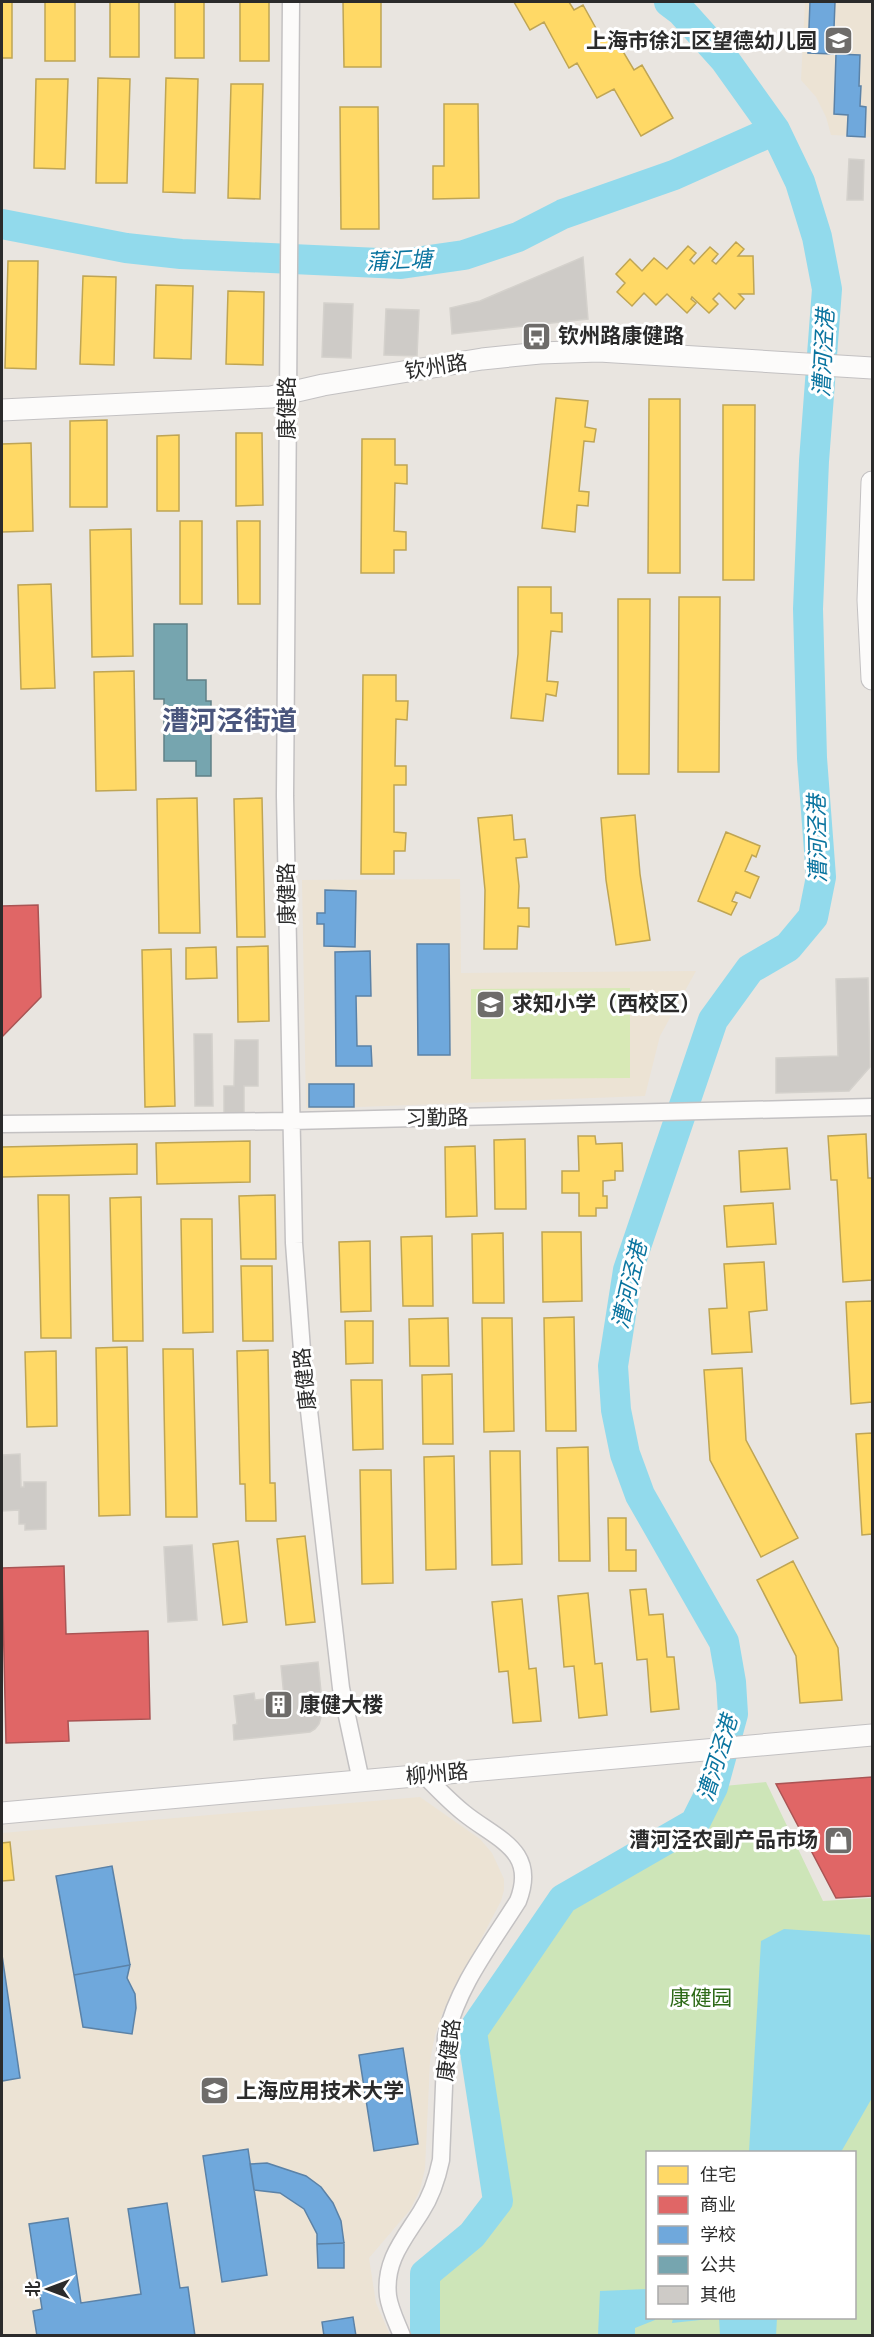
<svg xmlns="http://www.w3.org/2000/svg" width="874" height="2337" viewBox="0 0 874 2337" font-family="Mulish,'Noto Sans SC',sans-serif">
	<rect width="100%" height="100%" fill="#e9e5e0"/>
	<path fill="#ece3d4" d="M 805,2 L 872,2 L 872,137 L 831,135 L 826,117 L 816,97 L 801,80 Z
		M 460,879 L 461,973 L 696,971 L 660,1036 L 645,1096 L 306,1109 L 302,880 Z
		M 420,1797 L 480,1839 L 492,1853 L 504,1879 L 504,1890 L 501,1901 L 443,2012 L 435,2035 L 430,2061 L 425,2169 L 420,2190 L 410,2210 L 369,2258 L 376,2303 L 390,2335 L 2,2336 L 2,1833 Z"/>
	<path fill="#cde5b8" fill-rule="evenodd" d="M 766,1782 L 823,1901 L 872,1898 L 872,2335 L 425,2336 L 425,2274 L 472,2235 L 498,2201 L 472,2032 L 563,1899 L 695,1824 L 713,1787 ZM 648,2152 L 854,2152 L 854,2318 L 648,2318 Z"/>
	<path fill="#d8e9b6" d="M 630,988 L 630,1078 L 471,1079 L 471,989 Z"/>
	<path fill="#92daec" d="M 784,1929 L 870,1935 L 872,1955 L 872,2098 L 841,2152 L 749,2152 L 761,1941 Z
		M 647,2289 L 648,2318 L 655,2318 L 655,2320 L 635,2328 L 635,2335 L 598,2335 L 600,2291 Z
		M 673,2318 L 777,2318 L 776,2336 L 720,2335 L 719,2318 L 672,2323 Z"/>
	<path fill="#ffd966" stroke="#bfa554" stroke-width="1.5" d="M 2,2 L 12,2 L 12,58 L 2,58 Z
		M 45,2 L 75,2 L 75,61 L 45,61 Z
		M 110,2 L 139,2 L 139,57 L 110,57 Z
		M 175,2 L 204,2 L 204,58 L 175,58 Z
		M 240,2 L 269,2 L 269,61 L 240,61 Z
		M 343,2 L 381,2 L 381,67 L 344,67 Z
		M 514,2 L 569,2 L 574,10 L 583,5 L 602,39 L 612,33 L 634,70 L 642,65 L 673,118 L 641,136 L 614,89 L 597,98 L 577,63 L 569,68 L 544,22 L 530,30 Z
		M 98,78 L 130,79 L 127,183 L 96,183 Z
		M 166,78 L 198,79 L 195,193 L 163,192 Z
		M 36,79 L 68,79 L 65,169 L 34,168 Z
		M 231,84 L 263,84 L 260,199 L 228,198 Z
		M 444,104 L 478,104 L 479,198 L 433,199 L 433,166 L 444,166 Z
		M 340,107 L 378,107 L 379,229 L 341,229 Z
		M 736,242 L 744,249 L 738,256 L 753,256 L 754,294 L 739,294 L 744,299 L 735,309 L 719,293 L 713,299 L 718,304 L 709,313 L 692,297 L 691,299 L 696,303 L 687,313 L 667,294 L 656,305 L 644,293 L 632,306 L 617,292 L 625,283 L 616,274 L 630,259 L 642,271 L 654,258 L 667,269 L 688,246 L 696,253 L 690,260 L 694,264 L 710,247 L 718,254 L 712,261 L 716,264 Z
		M 8,261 L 38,261 L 36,369 L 5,368 Z
		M 83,276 L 116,277 L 114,365 L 80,364 Z
		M 156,285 L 193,286 L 191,359 L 154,358 Z
		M 228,291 L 264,292 L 263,365 L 226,364 Z
		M 556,398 L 588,401 L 585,427 L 596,429 L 594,442 L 584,441 L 579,491 L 589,492 L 588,506 L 577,505 L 575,532 L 542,528 Z
		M 649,399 L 680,399 L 680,573 L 648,573 Z
		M 723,405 L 755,405 L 754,580 L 723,580 Z
		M 107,420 L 107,507 L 70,507 L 70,421 Z
		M 236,433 L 262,433 L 263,505 L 236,506 Z
		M 179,435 L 179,511 L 157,511 L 157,436 Z
		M 362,439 L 395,439 L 395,465 L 407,465 L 407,484 L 395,483 L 394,531 L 406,532 L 406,550 L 394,550 L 394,573 L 361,573 Z
		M 31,443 L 33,531 L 2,532 L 2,444 Z
		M 180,521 L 202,521 L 202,604 L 180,604 Z
		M 237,521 L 260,521 L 260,604 L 238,604 Z
		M 131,529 L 133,656 L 92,657 L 90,530 Z
		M 51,584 L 55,688 L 21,689 L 18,585 Z
		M 518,587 L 551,587 L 551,613 L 562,613 L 562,632 L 551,631 L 547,681 L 558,682 L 556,696 L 546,694 L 543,721 L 511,718 L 518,654 Z
		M 679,597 L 720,597 L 719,772 L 678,772 Z
		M 618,599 L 650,599 L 649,774 L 618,774 Z
		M 134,671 L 136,790 L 96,791 L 94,672 Z
		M 363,675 L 396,675 L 396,701 L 408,701 L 407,720 L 396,719 L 395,766 L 406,766 L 406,785 L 394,785 L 394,832 L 406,833 L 405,851 L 394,851 L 394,874 L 361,874 Z
		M 197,798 L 200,933 L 159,933 L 157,799 Z
		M 262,798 L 265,937 L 237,937 L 234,799 Z
		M 512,815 L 514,840 L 525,839 L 527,857 L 516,858 L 519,886 L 518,908 L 529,908 L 529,927 L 518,926 L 517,949 L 484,949 L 485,890 L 478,818 Z
		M 635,815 L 640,874 L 650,940 L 616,945 L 606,880 L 601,818 Z
		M 726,832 L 760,846 L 756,857 L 752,855 L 745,871 L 759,877 L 750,898 L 736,892 L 732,901 L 737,903 L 731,915 L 698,901 Z
		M 268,946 L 269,1021 L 238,1022 L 237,947 Z
		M 216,947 L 217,978 L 186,979 L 186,948 Z
		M 171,949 L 175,1106 L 145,1107 L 142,950 Z
		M 866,1134 L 868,1178 L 872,1178 L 872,1280 L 843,1282 L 837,1180 L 831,1180 L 828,1136 Z
		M 578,1136 L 595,1136 L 596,1144 L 622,1143 L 623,1171 L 615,1171 L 615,1180 L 603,1181 L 603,1196 L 607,1196 L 607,1208 L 596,1208 L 596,1216 L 579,1216 L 579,1193 L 562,1193 L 562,1171 L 579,1171 Z
		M 525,1139 L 526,1209 L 495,1209 L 494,1140 Z
		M 250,1141 L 250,1182 L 157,1184 L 156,1143 Z
		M 137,1144 L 137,1174 L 2,1177 L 2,1147 Z
		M 475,1146 L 477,1216 L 446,1217 L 445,1147 Z
		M 787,1148 L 790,1189 L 741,1192 L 739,1151 Z
		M 38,1195 L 69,1195 L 71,1338 L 41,1338 Z
		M 275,1195 L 276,1259 L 241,1259 L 239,1196 Z
		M 141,1197 L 143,1341 L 113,1341 L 110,1198 Z
		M 773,1203 L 776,1244 L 727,1247 L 724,1206 Z
		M 181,1219 L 212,1219 L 213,1332 L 183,1333 Z
		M 542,1232 L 581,1232 L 582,1301 L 543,1302 Z
		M 503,1233 L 504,1303 L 473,1303 L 472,1234 Z
		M 432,1236 L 433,1306 L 403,1306 L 401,1237 Z
		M 370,1241 L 371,1311 L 341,1312 L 339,1242 Z
		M 764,1262 L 767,1310 L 749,1312 L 752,1352 L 712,1354 L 709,1309 L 727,1308 L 724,1264 Z
		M 241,1266 L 272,1266 L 273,1341 L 243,1341 Z
		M 872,1301 L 872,1402 L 851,1404 L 846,1302 Z
		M 574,1317 L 576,1431 L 546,1431 L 544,1318 Z
		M 448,1318 L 449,1366 L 410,1366 L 409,1319 Z
		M 482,1318 L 512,1318 L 514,1431 L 484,1432 Z
		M 345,1321 L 373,1321 L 373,1363 L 346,1364 Z
		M 127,1347 L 130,1515 L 99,1516 L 96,1348 Z
		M 163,1349 L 193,1349 L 197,1517 L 166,1517 Z
		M 268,1350 L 270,1483 L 275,1483 L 276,1521 L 246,1521 L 245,1484 L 240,1484 L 237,1351 Z
		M 56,1351 L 57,1426 L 27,1427 L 25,1352 Z
		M 742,1368 L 746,1440 L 798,1538 L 761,1557 L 710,1460 L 704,1370 Z
		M 452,1374 L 453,1444 L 423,1444 L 422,1375 Z
		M 351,1380 L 382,1380 L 383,1449 L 353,1450 Z
		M 872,1433 L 872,1534 L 862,1535 L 856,1434 Z
		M 588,1447 L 590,1561 L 559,1561 L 557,1448 Z
		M 490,1451 L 520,1451 L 522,1564 L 492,1565 Z
		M 454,1456 L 456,1569 L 426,1570 L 424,1457 Z
		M 360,1470 L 391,1470 L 393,1583 L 362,1584 Z
		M 608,1518 L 626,1518 L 626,1550 L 636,1550 L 636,1571 L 609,1571 Z
		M 305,1536 L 315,1622 L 286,1625 L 277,1539 Z
		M 238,1541 L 247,1622 L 223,1625 L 213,1544 Z
		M 793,1561 L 838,1648 L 842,1700 L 800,1703 L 796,1656 L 757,1580 Z
		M 646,1589 L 649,1615 L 663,1614 L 667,1657 L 674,1657 L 679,1709 L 651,1712 L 647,1659 L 637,1660 L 630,1590 Z
		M 588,1593 L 595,1664 L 602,1663 L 607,1715 L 579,1718 L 574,1666 L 564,1667 L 558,1596 Z
		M 522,1599 L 529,1669 L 536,1668 L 541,1721 L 513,1723 L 508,1671 L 499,1672 L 492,1602 Z
		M 10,1842 L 14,1880 L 2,1881 L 2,1843 Z"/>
	<path fill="#e06666" stroke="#aa5454" stroke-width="1.5" d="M 38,905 L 41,997 L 2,1037 L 2,906 Z
		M 64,1566 L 66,1634 L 148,1631 L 150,1719 L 68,1721 L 69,1741 L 6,1743 L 2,1568 Z
		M 872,1777 L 872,1896 L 836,1898 L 776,1784 Z"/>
	<path fill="#6fa8dc" stroke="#5b82a7" stroke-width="1.5" d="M 810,2 L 835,2 L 833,54 L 808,53 Z
		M 836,54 L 860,55 L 859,86 L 861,86 L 860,106 L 866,107 L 865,137 L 847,136 L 848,115 L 834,114 Z
		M 325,890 L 356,891 L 355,947 L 324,946 L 324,924 L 317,924 L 317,913 L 325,913 Z
		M 417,944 L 449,944 L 450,1055 L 418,1055 Z
		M 370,951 L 371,996 L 356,996 L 357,1046 L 371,1046 L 372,1066 L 336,1066 L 335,952 Z
		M 309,1084 L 354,1084 L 354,1107 L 309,1107 Z
		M 112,1866 L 130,1965 L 74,1975 L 56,1876 Z
		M 2,1955 L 20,2078 L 2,2081 Z
		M 130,1965 L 127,1978 L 135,1994 L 136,2008 L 132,2034 L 83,2027 L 74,1975 Z
		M 403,2048 L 418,2144 L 374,2151 L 359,2055 Z
		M 248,2149 L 267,2275 L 222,2282 L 203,2156 Z
		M 267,2163 L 306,2176 L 321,2187 L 333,2203 L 341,2221 L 344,2243 L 317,2244 L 317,2234 L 304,2209 L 280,2193 L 254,2190 L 250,2164 Z
		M 167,2203 L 180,2288 L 188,2287 L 195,2336 L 37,2336 L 33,2311 L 42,2309 L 29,2224 L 68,2218 L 81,2303 L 141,2294 L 128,2209 Z
		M 344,2243 L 344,2268 L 318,2268 L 317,2244 Z
		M 353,2317 L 356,2336 L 324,2336 L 322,2322 Z"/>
	<path fill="#76a5af" stroke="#608087" stroke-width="1.5" d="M 154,624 L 187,624 L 187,680 L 206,680 L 206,701 L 211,701 L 211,776 L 196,776 L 196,761 L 164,761 L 164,699 L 154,699 Z"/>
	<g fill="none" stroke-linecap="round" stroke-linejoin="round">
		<path stroke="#92daec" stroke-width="30" d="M 2,224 L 126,248 L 181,254 L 401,264 L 464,255 L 518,237 L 563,214 L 674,175 L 775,130
			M 425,2336 L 425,2274 L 472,2235 L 498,2201 L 472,2032 L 563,1899 L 695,1823 L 713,1787 L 733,1714 L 731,1682 L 724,1642 L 640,1495 L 625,1454 L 616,1410 L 613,1366 L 628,1270 L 713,1020 L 750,969 L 788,947 L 813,917 L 821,877 L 812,758 L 808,609 L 814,461 L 827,289 L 817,237 L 800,182 L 775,130 L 725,60 L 681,11 L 669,2"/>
	</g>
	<path fill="#cecbc7" stroke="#d4d1cc" stroke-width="1.5" d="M 849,159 L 864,160 L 863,200 L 847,200 Z
		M 583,257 L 588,319 L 452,334 L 450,308 L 480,301 Z
		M 324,303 L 353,304 L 351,358 L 322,357 Z
		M 386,309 L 419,310 L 417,356 L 384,355 Z
		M 868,978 L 870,1067 L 849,1091 L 776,1093 L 776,1058 L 838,1056 L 836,979 Z
		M 194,1034 L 212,1034 L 213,1106 L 195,1106 Z
		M 235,1040 L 258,1040 L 258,1086 L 244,1086 L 244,1116 L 224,1116 L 224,1086 L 234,1086 Z
		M 20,1454 L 21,1487 L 24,1487 L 24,1482 L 46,1482 L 46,1529 L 25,1530 L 25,1524 L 19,1524 L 19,1510 L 2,1511 L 3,1455 Z
		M 192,1545 L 197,1620 L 168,1622 L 164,1547 Z
		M 318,1662 L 323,1711 L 319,1724 L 315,1729 L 310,1732 L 234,1740 L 233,1725 L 237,1724 L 234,1696 L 254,1693 L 255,1700 L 284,1697 L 281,1666 Z"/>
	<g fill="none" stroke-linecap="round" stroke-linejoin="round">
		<defs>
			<path id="minor" d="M 291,2 L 285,796 L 294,1243 L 302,1350 L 341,1688 L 361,1781
				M 2,1124 L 291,1121 L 872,1107
				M 402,2336 C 397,2323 390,2310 388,2296 C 384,2261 404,2239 421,2212 C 432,2195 437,2179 441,2160 L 446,2037 C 457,1987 491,1944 518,1901 C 538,1850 496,1839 464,1813 C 450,1802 437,1788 424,1775"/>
			<path id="tertiary" d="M 2,410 L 271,397 L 323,385 L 482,359 L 540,353 L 599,351 L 872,368
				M 872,482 L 868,600 L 872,679
				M 2,1813 L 872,1735"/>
		</defs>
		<use href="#minor" stroke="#c3c1c2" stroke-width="19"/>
		<use href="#tertiary" stroke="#c3c1c2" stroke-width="23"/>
		<use href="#minor" stroke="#fcfbfa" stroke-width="16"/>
		<use href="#tertiary" stroke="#fcfbfa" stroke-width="21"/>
	</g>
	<defs>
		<symbol id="school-square" viewBox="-11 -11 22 22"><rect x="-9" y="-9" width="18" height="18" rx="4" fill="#6e6c6a" stroke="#fff"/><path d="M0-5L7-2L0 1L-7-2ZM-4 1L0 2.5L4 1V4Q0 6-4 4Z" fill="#fff"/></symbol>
		<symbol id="bus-square" viewBox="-11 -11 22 22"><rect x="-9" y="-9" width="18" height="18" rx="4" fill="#6e6c6a" stroke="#fff"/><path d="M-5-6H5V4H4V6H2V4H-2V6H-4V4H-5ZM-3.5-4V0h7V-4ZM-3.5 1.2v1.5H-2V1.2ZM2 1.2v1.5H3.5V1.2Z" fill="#fff"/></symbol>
		<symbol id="building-square" viewBox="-11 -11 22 22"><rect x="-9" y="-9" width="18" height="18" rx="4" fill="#6e6c6a" stroke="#fff"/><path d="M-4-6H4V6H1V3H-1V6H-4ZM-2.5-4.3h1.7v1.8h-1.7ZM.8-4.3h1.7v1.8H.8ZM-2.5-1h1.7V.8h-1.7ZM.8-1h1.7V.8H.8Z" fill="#fff"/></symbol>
		<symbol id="shop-square" viewBox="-11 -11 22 22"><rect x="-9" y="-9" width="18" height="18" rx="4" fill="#6e6c6a" stroke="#fff"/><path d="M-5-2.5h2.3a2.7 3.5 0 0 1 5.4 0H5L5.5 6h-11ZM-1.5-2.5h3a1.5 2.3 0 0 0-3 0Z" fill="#fff"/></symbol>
		<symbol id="university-square" viewBox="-11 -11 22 22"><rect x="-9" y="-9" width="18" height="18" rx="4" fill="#6e6c6a" stroke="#fff"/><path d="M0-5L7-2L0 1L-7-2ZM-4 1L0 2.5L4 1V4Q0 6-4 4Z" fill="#fff"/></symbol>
	</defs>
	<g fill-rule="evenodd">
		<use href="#school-square" x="822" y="24" width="33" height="33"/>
		<use href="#bus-square" x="520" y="320" width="33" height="33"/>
		<use href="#school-square" x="474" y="988" width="33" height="33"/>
		<use href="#building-square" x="262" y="1688" width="33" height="33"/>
		<use href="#shop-square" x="822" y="1824" width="33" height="33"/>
		<use href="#university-square" x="198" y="2074" width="33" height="33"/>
	</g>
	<g text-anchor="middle" stroke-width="6" stroke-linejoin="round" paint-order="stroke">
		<g font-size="21" font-weight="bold" fill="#2b2b2b" stroke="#fff" text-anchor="start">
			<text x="817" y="48" text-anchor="end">上海市徐汇区望德幼儿园</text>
			<text x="558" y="343">钦州路康健路</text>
			<text x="512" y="1011">求知小学（西校区）</text>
			<text x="299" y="1712">康健大楼</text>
			<text x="818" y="1847" text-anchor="end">漕河泾农副产品市场</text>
			<text x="236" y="2098">上海应用技术大学</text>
		</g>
		<g font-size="21" fill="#2b2b2b" stroke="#fff">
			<text transform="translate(436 367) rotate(-9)" y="7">钦州路</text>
			<text transform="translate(287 408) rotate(-90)" y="7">康健路</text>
			<text transform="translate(287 894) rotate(-91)" y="7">康健路</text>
			<text transform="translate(437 1118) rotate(-1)" y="7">习勤路</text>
			<text transform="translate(305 1379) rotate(-96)" y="7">康健路</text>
			<text transform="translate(437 1774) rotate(-5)" y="7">柳州路</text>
			<text transform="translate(449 2050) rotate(-83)" y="7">康健路</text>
		</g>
		<g font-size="21" fill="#2e6a18" stroke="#fff">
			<text x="701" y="2005">康健园</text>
		</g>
		<g font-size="22" font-style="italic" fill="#0a749f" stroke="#fff">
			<text transform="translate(399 260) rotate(-3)" y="8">蒲汇塘</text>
			<text transform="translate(823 353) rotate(-87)" y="8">漕河泾港</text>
			<text transform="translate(817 839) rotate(-91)" y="8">漕河泾港</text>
			<text transform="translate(629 1285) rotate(-77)" y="8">漕河泾港</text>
			<text transform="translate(717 1758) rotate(-73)" y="8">漕河泾港</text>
		</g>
		<g font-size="27" font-weight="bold" fill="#4a567d" stroke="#fff">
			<text x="230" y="730">漕河泾街道</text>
		</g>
	</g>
	<rect width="874" height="2337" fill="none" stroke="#2b2b2b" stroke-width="6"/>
	<rect x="646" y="2151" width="210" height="168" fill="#ffffff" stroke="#aaaaaa" stroke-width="1.5"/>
	<rect x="658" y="2166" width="30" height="18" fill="#ffd966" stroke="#aaaaaa" stroke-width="1.5"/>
	<text x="700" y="2181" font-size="18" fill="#2b2b2b">住宅</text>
	<rect x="658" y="2196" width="30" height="18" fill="#e06666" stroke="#aaaaaa" stroke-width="1.5"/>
	<text x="700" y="2211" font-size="18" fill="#2b2b2b">商业</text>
	<rect x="658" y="2226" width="30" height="18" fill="#6fa8dc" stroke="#aaaaaa" stroke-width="1.5"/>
	<text x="700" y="2241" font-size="18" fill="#2b2b2b">学校</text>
	<rect x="658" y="2256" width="30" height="18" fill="#76a5af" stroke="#aaaaaa" stroke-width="1.5"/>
	<text x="700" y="2271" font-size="18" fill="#2b2b2b">公共</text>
	<rect x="658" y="2286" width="30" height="18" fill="#cecbc7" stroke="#aaaaaa" stroke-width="1.5"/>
	<text x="700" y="2301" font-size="18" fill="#2b2b2b">其他</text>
	<g transform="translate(48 2289) rotate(270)" stroke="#ffffff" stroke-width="4.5" paint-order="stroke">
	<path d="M0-4.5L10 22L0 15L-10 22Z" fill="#2b2b2b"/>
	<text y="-9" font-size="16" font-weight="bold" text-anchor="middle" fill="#2b2b2b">北</text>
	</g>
</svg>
